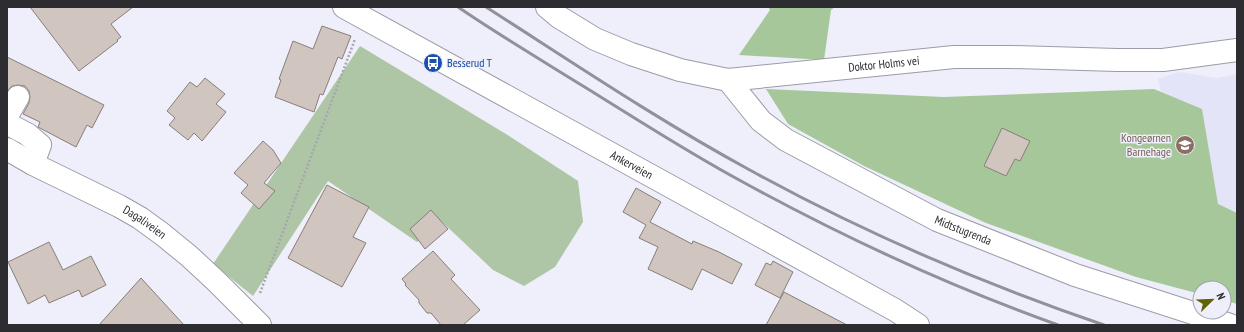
<svg xmlns="http://www.w3.org/2000/svg" width="1244" height="332" viewBox="0 0 1244 332" font-family="'PT Sans Narrow',sans-serif">
	<rect width="100%" height="100%" fill="#eeeffa"/>
	<path fill="#e3e4f7" d="M 1179,72 L 1217,78 L 1237,74 L 1237,214 L 1185,191 L 1158,79 Z"/>
	<path fill="#aec6a5" d="M 360,46 L 506,134 L 578,181 L 583,222 L 555,267 L 524,286 L 493,270 L 440,220 L 417,242 L 328,181 L 253,296 L 213,264 Z"/>
	<path fill="#a6c799" d="M 768,7 L 835,7 L 831,10 L 824,60 L 739,55 L 770,10 Z
		M 766,89 L 944,97 L 1154,89 L 1202,109 L 1218,204 L 1237,213 L 1237,304 L 1224,300 L 1224,288 L 1200,288 L 1200,294 L 1136,277 L 986,223 L 864,166 L 788,124 Z"/>
	<path fill="#d0c5bf" stroke="#887e79" d="M 30,7 L 133,7 L 111,24 L 121,37 L 117,40 L 118,41 L 79,71 Z
		M 322,26 L 351,36 L 342,59 L 338,57 L 323,95 L 320,94 L 314,112 L 275,97 L 281,80 L 279,79 L 293,41 L 313,49 Z
		M 7,57 L 104,105 L 92,128 L 87,125 L 76,147 L 38,127 L 40,122 L 23,114 L 29,103 L 30,97 L 29,91 L 25,86 L 18,85 L 12,86 L 7,91 Z
		M 205,78 L 225,94 L 216,104 L 226,112 L 202,141 L 194,133 L 188,140 L 169,125 L 175,118 L 167,111 L 190,82 L 197,87 Z
		M 1002,128 L 1030,141 L 1020,161 L 1015,159 L 1006,176 L 984,166 Z
		M 263,141 L 273,150 L 281,163 L 264,183 L 275,191 L 259,209 L 241,193 L 248,185 L 234,173 Z
		M 327,185 L 369,207 L 353,237 L 366,243 L 342,287 L 288,258 Z
		M 636,188 L 661,202 L 650,222 L 692,244 L 693,241 L 719,252 L 742,264 L 732,284 L 702,269 L 692,290 L 648,269 L 658,247 L 639,238 L 646,225 L 623,212 Z
		M 431,210 L 448,229 L 425,249 L 410,229 Z
		M 49,242 L 63,270 L 91,256 L 106,285 L 82,297 L 79,290 L 49,303 L 45,295 L 28,304 L 8,262 Z
		M 433,251 L 455,275 L 451,279 L 480,310 L 463,325 L 441,325 L 431,313 L 427,313 L 419,303 L 419,300 L 405,285 L 406,284 L 402,279 Z
		M 773,261 L 793,272 L 780,298 L 755,285 L 766,263 L 771,265 Z
		M 141,278 L 184,325 L 99,325 Z
		M 784,292 L 847,325 L 766,325 Z"/>
	<g fill="none" stroke-linecap="round" stroke-linejoin="round">
		<defs>
			<g id="minor">
				<path id="s1" d="M 547,7 L 559,17 L 595,39 L 631,54 L 680,70 L 728,80 L 954,57 L 1012,57 L 1117,60 L 1163,60 L 1237,50"/>
				<path id="s2" d="M 728,80 L 761,121 L 786,140 L 937,220 L 1075,275 L 1230,325"/>
				<path d="M 7,116 L 18,97"/>
				<path d="M 7,121 L 8,124 L 27,134 L 40,145 L 33,164"/>
				<path id="s3" d="M 7,149 L 33,164 L 119,206 L 140,218 L 162,234 L 189,256 L 217,282 L 260,325"/>
			</g>
			<g id="major">
				<path id="s4" d="M 344,7 L 846,283 L 895,310 L 918,325"/>
			</g>
		</defs>
		<use href="#minor" stroke="#9b9ca6" stroke-width="24"/>
		<use href="#major" stroke="#9b9ca6" stroke-width="24"/>
		<path stroke="#a5a6af" stroke-width="2.5" stroke-dasharray="2 2" stroke-linecap="butt" d="M 260,293 L 355,39"/>
		<use href="#minor" stroke="#fff" stroke-width="22"/>
		<use href="#major" stroke="#fff" stroke-width="22"/>
		<path stroke="#909199" stroke-width="3" d="M 458,7 C 499,35 541,60 583,86 C 635,118 687,152 741,181 C 843,237 949,286 1058,325
			M 486,7 C 572,62 658,120 748,169 C 862,232 981,283 1104,325"/>
	</g>
	<defs>
		<symbol id="bus-disc" viewBox="-11 -11 22 22"><circle r="9.5" fill="#1a4fb4" stroke="#eeeffa"/><path d="M-5-6H5V4H4V6H2V4H-2V6H-4V4H-5ZM-3.5-4V0h7V-4ZM-3.5 1.2v1.5H-2V1.2ZM2 1.2v1.5H3.5V1.2Z" fill="#fff"/></symbol>
		<symbol id="school-disc" viewBox="-11 -11 22 22"><circle r="9.5" fill="#8d6e63" stroke="#eeeffa"/><path d="M0-5L7-2L0 1L-7-2ZM-4 1L0 2.5L4 1V4Q0 6-4 4Z" fill="#fff"/></symbol>
	</defs>
	<g fill-rule="evenodd">
		<use href="#bus-disc" x="422" y="52" width="22" height="22"/>
		<use href="#school-disc" x="1174" y="134" width="22" height="22"/>
	</g>
	<g text-anchor="middle" stroke-width="3" stroke-linejoin="round" paint-order="stroke">
		<g font-size="12" fill="#164399" stroke="#eeeffa" text-anchor="start">
			<text x="447" y="67">Besserud T</text>
		</g>
		<g font-size="12" fill="#2c2c31" stroke="#eeeffa">
			<text dy="4" stroke="none"><textPath href="#s1" startOffset="354">Doktor Holms vei</textPath></text>
			<text dy="4" stroke="none"><textPath href="#s4" startOffset="328">Ankerveien</textPath></text>
			<text dy="4" stroke="none"><textPath href="#s3" startOffset="156">Dagaliveien</textPath></text>
			<text dy="4" stroke="none"><textPath href="#s2" startOffset="283">Midtstugrenda</textPath></text>
		</g>
		<g font-size="12" fill="#785e54" stroke="#eeeffa" text-anchor="end">
			<text x="1171" y="142">Kongeørnen<tspan x="1171" dy="14">Barnehage</tspan></text>
		</g>
	</g>
	<rect width="1244" height="332" fill="none" stroke="#2c2c31" stroke-width="16"/>
	<g transform="translate(1212 300) rotate(67)"><circle r="19" fill="#eeeffa" stroke="#a0a1aa"/>
	<path d="M0-3L7 15L0 10L-7 15Z" fill="#606400"/>
	<text y="-6" font-size="11" font-weight="bold" text-anchor="middle" fill="#2c2c31">N</text>
	</g>
</svg>
